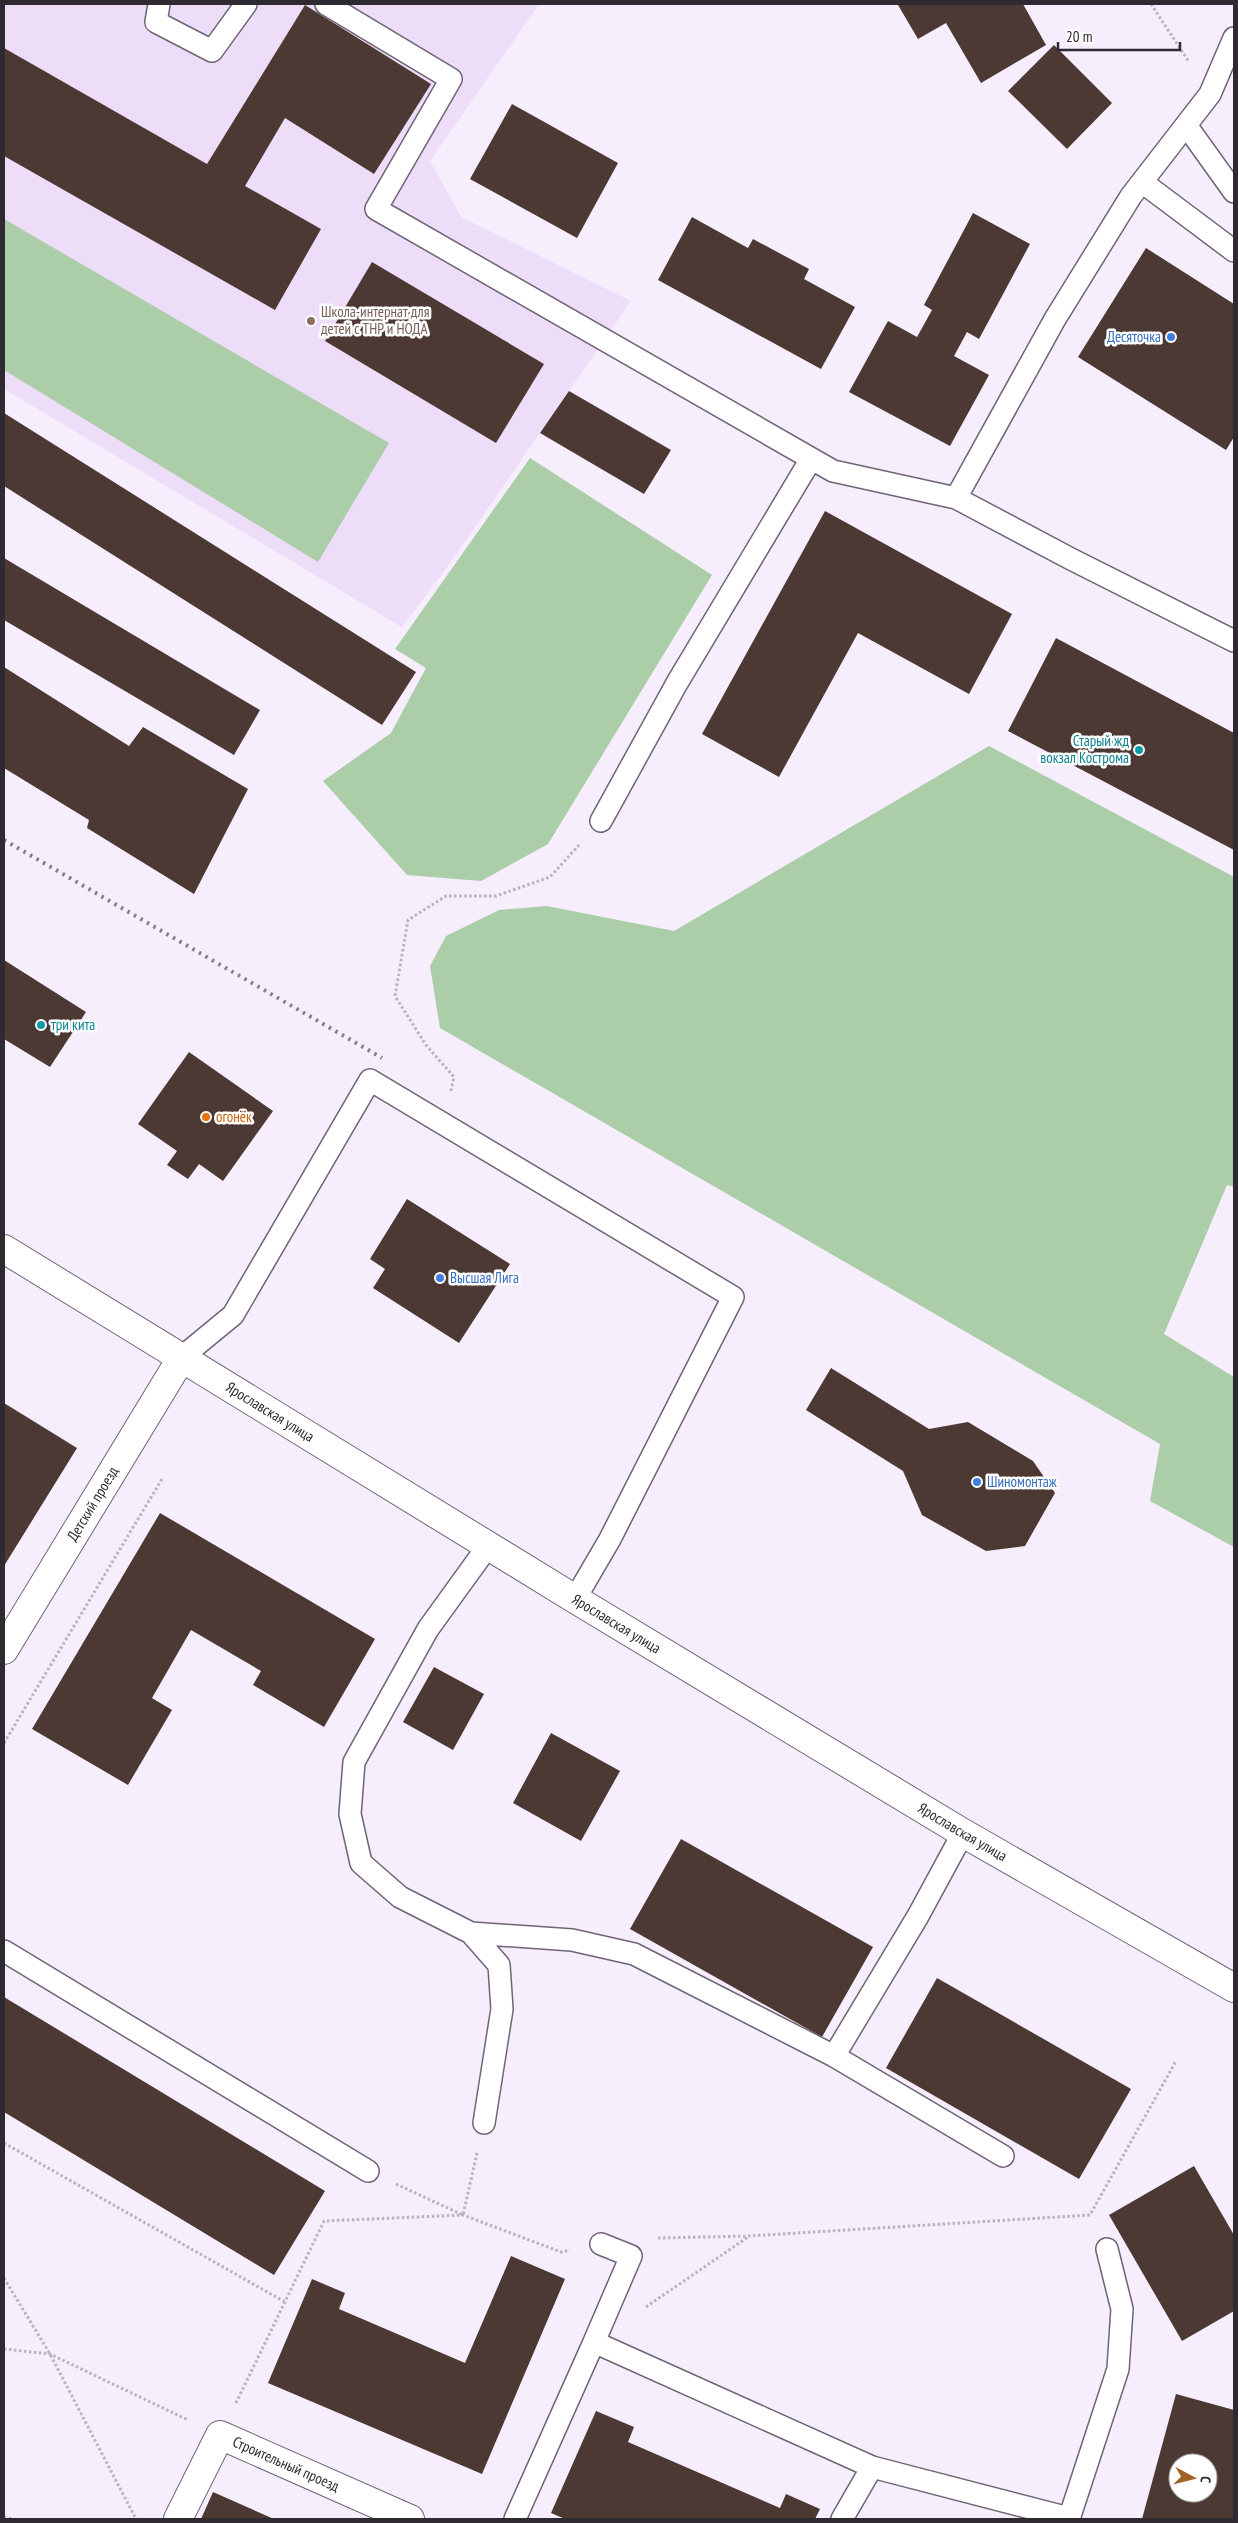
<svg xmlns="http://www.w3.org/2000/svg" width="1238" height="2523" viewBox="0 0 1238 2523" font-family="'PT Sans Narrow',sans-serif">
	<rect width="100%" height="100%" fill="#f6edfd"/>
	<path fill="#edddf8" d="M 4,4 L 539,4 L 430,161 L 461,217 L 631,301 L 453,559 L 402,627 L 4,389 Z"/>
	<path fill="#abcda8" d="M 4,219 L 389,443 L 318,562 L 4,370 Z
		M 530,458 L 712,575 L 548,844 L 481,881 L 407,875 L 323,781 L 391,733 L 426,668 L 395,649 Z
		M 989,746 L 1234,877 L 1234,1187 L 1227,1185 L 1164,1334 L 1234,1377 L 1234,1547 L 1150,1501 L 1160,1444 L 440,1028 L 430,966 L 446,936 L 499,910 L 547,906 L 674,931 Z"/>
	<path fill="#4d3934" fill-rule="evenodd" d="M 901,4 L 1023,4 L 1046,45 L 981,83 L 946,23 L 918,39 L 898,5 Z
		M 305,5 L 431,84 L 374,174 L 285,118 L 245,186 L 321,229 L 275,310 L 4,156 L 4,48 L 207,164 Z
		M 1054,45 L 1112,103 L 1067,149 L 1008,91 Z
		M 512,104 L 618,163 L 577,238 L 470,179 Z
		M 973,213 L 1030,244 L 979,339 L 967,332 L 954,356 L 989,375 L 950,446 L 849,392 L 888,321 L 917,337 L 932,310 L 924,305 Z
		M 692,217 L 748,248 L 753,239 L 809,269 L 804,279 L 855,307 L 821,369 L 658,280 Z
		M 1146,248 L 1234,304 L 1234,437 L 1226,450 L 1078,357 Z
		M 372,262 L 544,364 L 496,443 L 325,341 Z
		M 569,391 L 671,450 L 644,494 L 540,433 Z
		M 4,413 L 416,672 L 382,725 L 4,486 Z
		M 825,511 L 1012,614 L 969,694 L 858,633 L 779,777 L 702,734 Z
		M 4,558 L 260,710 L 234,755 L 4,620 Z
		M 1056,638 L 1234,733 L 1234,850 L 1008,731 Z
		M 4,667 L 129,746 L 143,727 L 248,789 L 194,894 L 87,828 L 89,820 L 4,768 Z
		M 4,960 L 86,1012 L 50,1067 L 4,1039 Z
		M 189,1052 L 273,1111 L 223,1181 L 199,1164 L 188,1179 L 167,1165 L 177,1151 L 138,1124 Z
		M 407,1199 L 510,1264 L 459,1343 L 373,1288 L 385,1269 L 370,1259 Z
		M 831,1368 L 929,1429 L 968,1422 L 1033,1461 L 1055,1493 L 1025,1546 L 986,1551 L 922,1515 L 903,1471 L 806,1410 Z
		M 4,1403 L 77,1448 L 4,1566 Z
		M 160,1513 L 375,1639 L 324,1727 L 253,1685 L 261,1671 L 191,1630 L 152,1698 L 172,1710 L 128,1785 L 32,1729 Z
		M 434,1667 L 484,1694 L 453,1750 L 403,1722 Z
		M 551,1733 L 620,1771 L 581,1841 L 513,1803 Z
		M 681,1839 L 873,1947 L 822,2037 L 630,1929 Z
		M 937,1978 L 1131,2089 L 1079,2179 L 886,2068 Z
		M 4,1997 L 325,2191 L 274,2275 L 4,2112 Z
		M 1194,2166 L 1234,2235 L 1234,2311 L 1182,2341 L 1109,2215 Z
		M 511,2256 L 565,2279 L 482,2474 L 268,2383 L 312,2279 L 345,2293 L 339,2309 L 465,2363 Z
		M 1176,2394 L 1234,2410 L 1234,2519 L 1142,2519 ZM 1178,2463 L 1208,2463 L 1208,2493 L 1178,2493 Z
		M 596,2411 L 634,2427 L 628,2442 L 780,2508 L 786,2494 L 820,2509 L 815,2519 L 565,2519 L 551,2513 Z
		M 213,2492 L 274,2519 L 201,2519 Z"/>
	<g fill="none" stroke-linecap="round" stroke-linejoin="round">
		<defs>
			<path id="service" d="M 159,4 L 156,22 L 212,51 L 246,4
				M 326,4 L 451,79 L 376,209 L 833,471 L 956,498 L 1071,559 L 1234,641
				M 1186,125 L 1234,192
				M 1142,182 L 1234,251
				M 956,498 L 1055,319 L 1131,196 L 1210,94 L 1234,38
				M 601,821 L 677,683 L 811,459
				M 182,1357 L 233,1315 L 370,1080 L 733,1297 L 610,1539 L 575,1599
				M 471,1933 L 572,1940 L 634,1954 L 834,2056 L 918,1916 L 963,1833
				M 4,1951 L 368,2171
				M 834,2056 L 1003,2156
				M 484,2123 L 502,2009 L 499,1965 L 471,1933 L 400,1897 L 361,1863 L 350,1814 L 354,1762 L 428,1629 L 488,1546
				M 601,2244 L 631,2256 L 594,2342 L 872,2467 L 1069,2518
				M 515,2519 L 594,2342
				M 842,2519 L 872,2467
				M 1069,2519 L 1118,2369 L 1122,2309 L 1107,2249"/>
			<g id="minor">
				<path id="s1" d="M 4,1650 L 182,1357"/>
				<path id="s2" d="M 178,2519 L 220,2435 L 410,2519"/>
			</g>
			<g id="secondary">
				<path id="s3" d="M 4,1249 L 575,1599 L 963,1833 L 1234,1988"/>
			</g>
		</defs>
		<use href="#service" stroke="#6e6476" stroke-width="24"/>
		<use href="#minor" stroke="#6e6476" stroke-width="30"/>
		<use href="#secondary" stroke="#6e6476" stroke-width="30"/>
		<path stroke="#bab2c0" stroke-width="3" stroke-dasharray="2.5 2.5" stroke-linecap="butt" d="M 1151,4 L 1189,62
			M 451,1091 L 454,1077 L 426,1045 L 395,996 L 408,920 L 446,896 L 496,896 L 550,877 L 580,844
			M 4,1743 L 162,1479
			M 4,2143 L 285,2302
			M 396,2184 L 463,2215 L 477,2153
			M 658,2238 L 749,2236 L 1090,2215 L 1176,2061
			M 4,2278 L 50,2354 L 136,2519
			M 646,2307 L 748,2237
			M 4,2349 L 50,2354 L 188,2420
			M 236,2403 L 324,2221 L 463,2215 L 561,2252 L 570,2250
			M 4,2517 L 12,2519"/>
		<use href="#service" stroke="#fff" stroke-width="21"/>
		<use href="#minor" stroke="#fff" stroke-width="28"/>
		<use href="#secondary" stroke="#fff" stroke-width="28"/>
		<path stroke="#867f8b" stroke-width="4" stroke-dasharray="2.5 5" stroke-linecap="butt" d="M 4,840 L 382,1058"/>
	</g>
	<circle fill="#8d6e63" stroke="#fff" stroke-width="2" cx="311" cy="321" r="5"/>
	<g fill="#3f7fe0" stroke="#fff" stroke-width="2">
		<circle cx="1171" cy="337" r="5"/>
		<circle cx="440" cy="1278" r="5"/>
		<circle cx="977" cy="1482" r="5"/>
	</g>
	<g fill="#0f9aa8" stroke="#fff" stroke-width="2">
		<circle cx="1139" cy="750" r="5"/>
		<circle cx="41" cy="1025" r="5"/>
	</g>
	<circle fill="#e8710a" stroke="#fff" stroke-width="2" cx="206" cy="1117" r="5"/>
	<g text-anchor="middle" stroke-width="5" stroke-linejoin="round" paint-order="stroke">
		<g font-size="15" fill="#785e54" stroke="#fff" text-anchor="start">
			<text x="321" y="317">Школа-интернат для<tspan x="321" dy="17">детей с ТНР и НОДА</tspan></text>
		</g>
		<g font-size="15" fill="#366cbe" stroke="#fff" text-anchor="start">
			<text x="1161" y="342" text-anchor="end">Десяточка</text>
			<text x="450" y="1283">Высшая Лига</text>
			<text x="987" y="1487">Шиномонтаж</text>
		</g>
		<g font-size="15" fill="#0d838f" stroke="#fff" text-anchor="end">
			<text x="1129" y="746">Старый жд<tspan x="1129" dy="17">вокзал Кострома</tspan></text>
			<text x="51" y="1030" text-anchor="start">три кита</text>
		</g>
		<g font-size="15" fill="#c56008" stroke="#fff" text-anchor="start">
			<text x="216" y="1122">огонёк</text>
		</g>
		<g font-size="15" fill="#2f2a32" stroke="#fff">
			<text dy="5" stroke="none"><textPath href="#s3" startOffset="312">Ярославская улица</textPath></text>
			<text dy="5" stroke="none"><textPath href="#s1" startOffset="171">Детский проезд</textPath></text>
			<text dy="5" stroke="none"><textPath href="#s3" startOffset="718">Ярославская улица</textPath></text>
			<text dy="5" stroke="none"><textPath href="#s3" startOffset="1122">Ярославская улица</textPath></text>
			<text dy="5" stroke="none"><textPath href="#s2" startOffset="166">Строительный проезд</textPath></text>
		</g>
	</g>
	<rect width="1238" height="2523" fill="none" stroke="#2f2a32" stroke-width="10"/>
	<g transform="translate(1193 2478) rotate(97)"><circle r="24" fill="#ffffff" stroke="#acaaad"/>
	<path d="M0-4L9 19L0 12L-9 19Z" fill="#a06327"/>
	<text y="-8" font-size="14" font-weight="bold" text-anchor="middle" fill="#2f2a32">С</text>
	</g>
	<path d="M1058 42v8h122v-8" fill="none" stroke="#2f2a32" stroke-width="2.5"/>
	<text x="1066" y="42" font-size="15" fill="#2f2a32" stroke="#ffffff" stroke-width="4" paint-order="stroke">20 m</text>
</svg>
